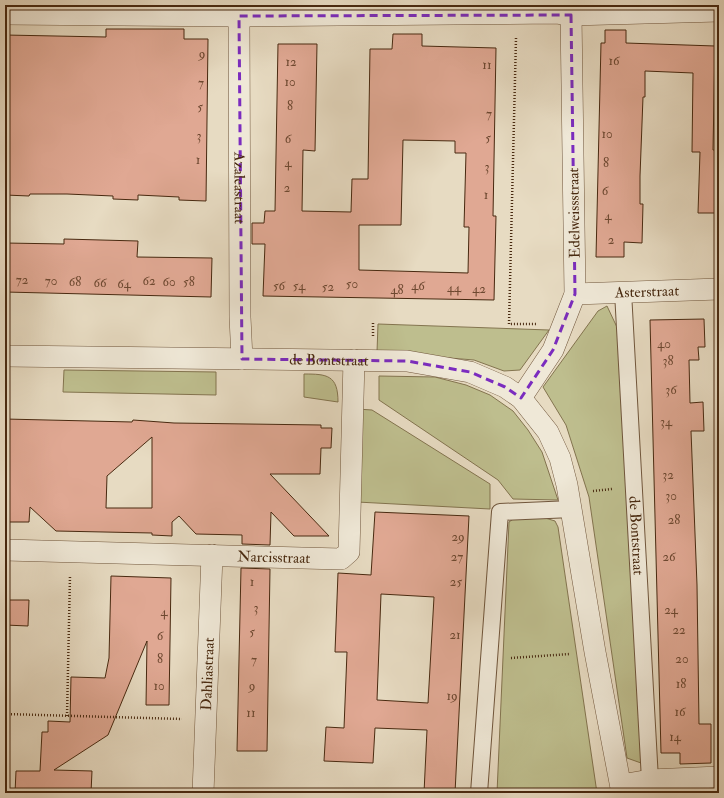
<svg xmlns="http://www.w3.org/2000/svg" width="724" height="798" viewBox="0 0 724 798" font-family="'IM FELL Double Pica',serif">
	<rect width="100%" height="100%" fill="#e7dbc2"/>
	<filter id="stains"><feTurbulence type="fractalNoise" baseFrequency=".005" numOctaves="4"/><feColorMatrix values="0 0 0 0 .2 0 0 0 0 .09 0 0 0 0 .02 0 0 0 .5 -.17"/></filter>
	<radialGradient id="worn" r=".72"><stop offset=".6" stop-color="#630" stop-opacity="0"/><stop offset="1" stop-color="#630" stop-opacity=".3"/></radialGradient>
	<path fill="#bebe8e" stroke="#83744f" d="M 607,306 L 623,340 L 641,763 L 627,758 L 589,497 L 566,425 L 543,387 L 598,311 Z
		M 378,324 L 549,330 L 520,370 L 504,371 L 474,360 L 377,352 Z
		M 64,370 L 216,372 L 216,395 L 63,392 Z
		M 304,374 C 327,374 338,375 338,402 L 304,397 Z
		M 379,376 L 435,377 L 466,385 L 490,395 L 513,411 L 528,430 L 542,452 L 558,500 L 513,499 L 498,480 L 379,400 Z
		M 357,409 L 372,410 L 490,484 L 490,509 L 357,502 Z
		M 519,515 L 542,517 L 555,521 L 558,527 L 597,793 L 497,793 L 509,522 Z"/>
	<path fill="#e0a893" stroke="#482910" fill-rule="evenodd" d="M 106,29 L 184,29 L 184,39 L 208,39 L 206,201 L 179,200 L 179,197 L 138,195 L 138,200 L 113,199 L 113,196 L 67,194 L 30,194 L 29,196 L 5,195 L 5,35 L 106,37 Z
		M 605,30 L 626,30 L 626,43 L 715,46 L 713,150 L 719,150 L 719,213 L 698,213 L 700,152 L 692,152 L 693,73 L 645,71 L 645,97 L 643,97 L 640,176 L 640,204 L 643,204 L 642,243 L 624,242 L 624,257 L 596,257 L 601,43 L 605,43 Z
		M 393,34 L 422,34 L 422,46 L 496,48 L 493,216 L 496,216 L 494,300 L 263,296 L 265,244 L 252,244 L 252,223 L 264,223 L 265,211 L 275,211 L 278,44 L 317,44 L 315,151 L 303,150 L 302,211 L 351,212 L 352,179 L 368,179 L 370,49 L 392,49 ZM 403,140 L 455,141 L 455,153 L 466,153 L 464,227 L 469,227 L 468,273 L 359,270 L 359,225 L 401,225 Z
		M 64,239 L 138,241 L 137,257 L 212,258 L 211,297 L 5,292 L 5,243 L 64,244 Z
		M 704,319 L 705,347 L 698,347 L 699,360 L 689,360 L 690,403 L 703,402 L 704,431 L 691,431 L 697,585 L 699,724 L 711,724 L 711,763 L 680,764 L 680,753 L 661,753 L 650,320 Z
		M 5,419 L 132,422 L 133,420 L 174,423 L 321,425 L 321,428 L 332,428 L 331,448 L 321,448 L 320,474 L 270,474 L 329,536 L 294,536 L 271,512 L 270,545 L 242,544 L 242,535 L 196,534 L 179,516 L 172,522 L 172,536 L 152,535 L 152,533 L 56,531 L 30,507 L 29,522 L 5,522 ZM 152,437 L 152,508 L 106,508 L 107,476 Z
		M 375,512 L 469,516 L 455,793 L 424,793 L 427,730 L 375,728 L 373,763 L 324,761 L 326,727 L 344,728 L 347,652 L 335,652 L 338,573 L 371,575 ZM 381,594 L 434,597 L 428,703 L 377,700 Z
		M 241,568 L 270,569 L 267,751 L 237,751 Z
		M 111,576 L 171,578 L 169,705 L 146,705 L 147,641 L 108,735 L 54,770 L 92,771 L 91,793 L 15,793 L 16,771 L 40,771 L 42,732 L 48,732 L 48,721 L 70,722 L 71,677 L 105,678 L 109,658 Z
		M 5,600 L 29,600 L 28,626 L 5,625 Z"/>
	<g fill="none" stroke-linecap="round" stroke-linejoin="round">
		<defs>
			<g id="pedestrian">
				<path id="s1" d="M 623,292 L 650,780"/>
				<path d="M 479,793 L 500,512 L 572,509"/>
			</g>
			<g id="minor">
				<path d="M 5,14 L 239,16 L 557,13 L 571,15 L 719,11"/>
				<path id="s2" d="M 239,16 L 240,317 L 242,359"/>
				<path id="s3" d="M 575,294 L 719,289"/>
				<path id="s4" d="M 5,356 L 407,361 L 470,372 L 505,387 L 521,398 L 548,432 L 560,458 L 567,485 L 595,652 L 622,793"/>
				<path d="M 521,398 L 553,350 L 575,294 L 571,15"/>
				<path id="s5" d="M 5,550 L 341,559 L 349,552 L 354,360"/>
				<path d="M 621,785 L 650,780 L 719,777"/>
				<path id="s6" d="M 203,793 L 212,555"/>
			</g>
		</defs>
		<use href="#pedestrian" stroke="#70563c" stroke-width="18"/>
		<use href="#minor" stroke="#70563c" stroke-width="22"/>
		<path stroke="#482910" stroke-width="2.5" stroke-dasharray="1 2" stroke-linecap="butt" d="M 516,38 L 509,324 L 536,324
			M 373,336 L 373,321
			M 593,491 L 612,489
			M 511,658 L 570,654
			M 5,714 L 182,719
			M 67,716 L 70,576"/>
		<use href="#pedestrian" stroke="#efe8d7" stroke-width="16"/>
		<use href="#minor" stroke="#efe8d7" stroke-width="21"/>
	</g>
	<path fill="none" stroke="#7b2cbf" stroke-width="3" stroke-dasharray="8 5" stroke-linejoin="round" d="M 571,15 L 575,294 L 553,350 L 521,398 L 505,387 L 470,372 L 407,361 L 242,359 L 239,16 Z"/>
	<g text-anchor="middle" stroke-width="3" stroke-linejoin="round" paint-order="stroke">
		<g font-size="13" fill="#6e4931">
			<text x="202" y="58">9</text>
			<text x="614" y="65">16</text>
			<text x="291" y="66">12</text>
			<text x="487" y="69">11</text>
			<text x="290" y="86">10</text>
			<text x="201" y="87">7</text>
			<text x="290" y="110">8</text>
			<text x="200" y="111">5</text>
			<text x="489" y="118">7</text>
			<text x="607" y="138">10</text>
			<text x="199" y="140">3</text>
			<text x="488" y="142">5</text>
			<text x="288" y="143">6</text>
			<text x="198" y="164">1</text>
			<text x="288" y="167">4</text>
			<text x="606" y="167">8</text>
			<text x="487" y="171">3</text>
			<text x="287" y="192">2</text>
			<text x="605" y="195">6</text>
			<text x="486" y="199">1</text>
			<text x="608" y="220">4</text>
			<text x="611" y="244">2</text>
			<text x="22" y="284">72</text>
			<text x="51" y="285">70</text>
			<text x="149" y="285">62</text>
			<text x="75" y="286">68</text>
			<text x="169" y="286">60</text>
			<text x="189" y="286">58</text>
			<text x="100" y="287">66</text>
			<text x="124" y="288">64</text>
			<text x="352" y="288">50</text>
			<text x="279" y="290">56</text>
			<text x="299" y="290">54</text>
			<text x="418" y="290">46</text>
			<text x="328" y="291">52</text>
			<text x="454" y="292">44</text>
			<text x="479" y="293">42</text>
			<text x="397" y="294">48</text>
			<text x="664" y="348">40</text>
			<text x="668" y="365">38</text>
			<text x="671" y="394">36</text>
			<text x="666" y="426">34</text>
			<text x="668" y="479">32</text>
			<text x="671" y="500">30</text>
			<text x="674" y="524">28</text>
			<text x="458" y="541">29</text>
			<text x="457" y="561">27</text>
			<text x="669" y="561">26</text>
			<text x="252" y="586">1</text>
			<text x="456" y="586">25</text>
			<text x="256" y="612">3</text>
			<text x="671" y="614">24</text>
			<text x="164" y="616">4</text>
			<text x="679" y="634">22</text>
			<text x="252" y="636">5</text>
			<text x="455" y="639">21</text>
			<text x="160" y="640">6</text>
			<text x="160" y="663">8</text>
			<text x="682" y="663">20</text>
			<text x="254" y="664">7</text>
			<text x="681" y="688">18</text>
			<text x="159" y="690">10</text>
			<text x="252" y="690">9</text>
			<text x="452" y="700">19</text>
			<text x="680" y="716">16</text>
			<text x="251" y="717">11</text>
			<text x="675" y="741">14</text>
		</g>
		<g font-size="15" fill="#482910" stroke="#efe8d7">
			<text dy="5" stroke="none"><textPath href="#s2" startOffset="172">Azaleastraat</textPath></text>
			<text transform="translate(574 213) rotate(-91)" y="5">Edelweissstraat</text>
			<text dy="5" stroke="none"><textPath href="#s3" startOffset="72">Asterstraat</textPath></text>
			<text dy="5" stroke="none"><textPath href="#s4" startOffset="324">de Bontstraat</textPath></text>
			<text dy="5" stroke="none"><textPath href="#s1" startOffset="244">de Bontstraat</textPath></text>
			<text dy="5" stroke="none"><textPath href="#s5" startOffset="269">Narcisstraat</textPath></text>
			<text dy="5" stroke="none"><textPath href="#s6" startOffset="119">Dahliastraat</textPath></text>
		</g>
	</g>
	<rect width="724" height="798" fill="none" stroke="#e7dbc2" stroke-width="20"/>
	<rect x="6" y="6" width="712" height="786" fill="none" stroke="#482910" stroke-width="2"/>
	<rect x="10" y="10" width="704" height="778" fill="none" stroke="#482910"/>
	<rect width="100%" height="100%" filter="url(#stains)"/>
	<rect width="100%" height="100%" fill="url(#worn)"/>
</svg>
